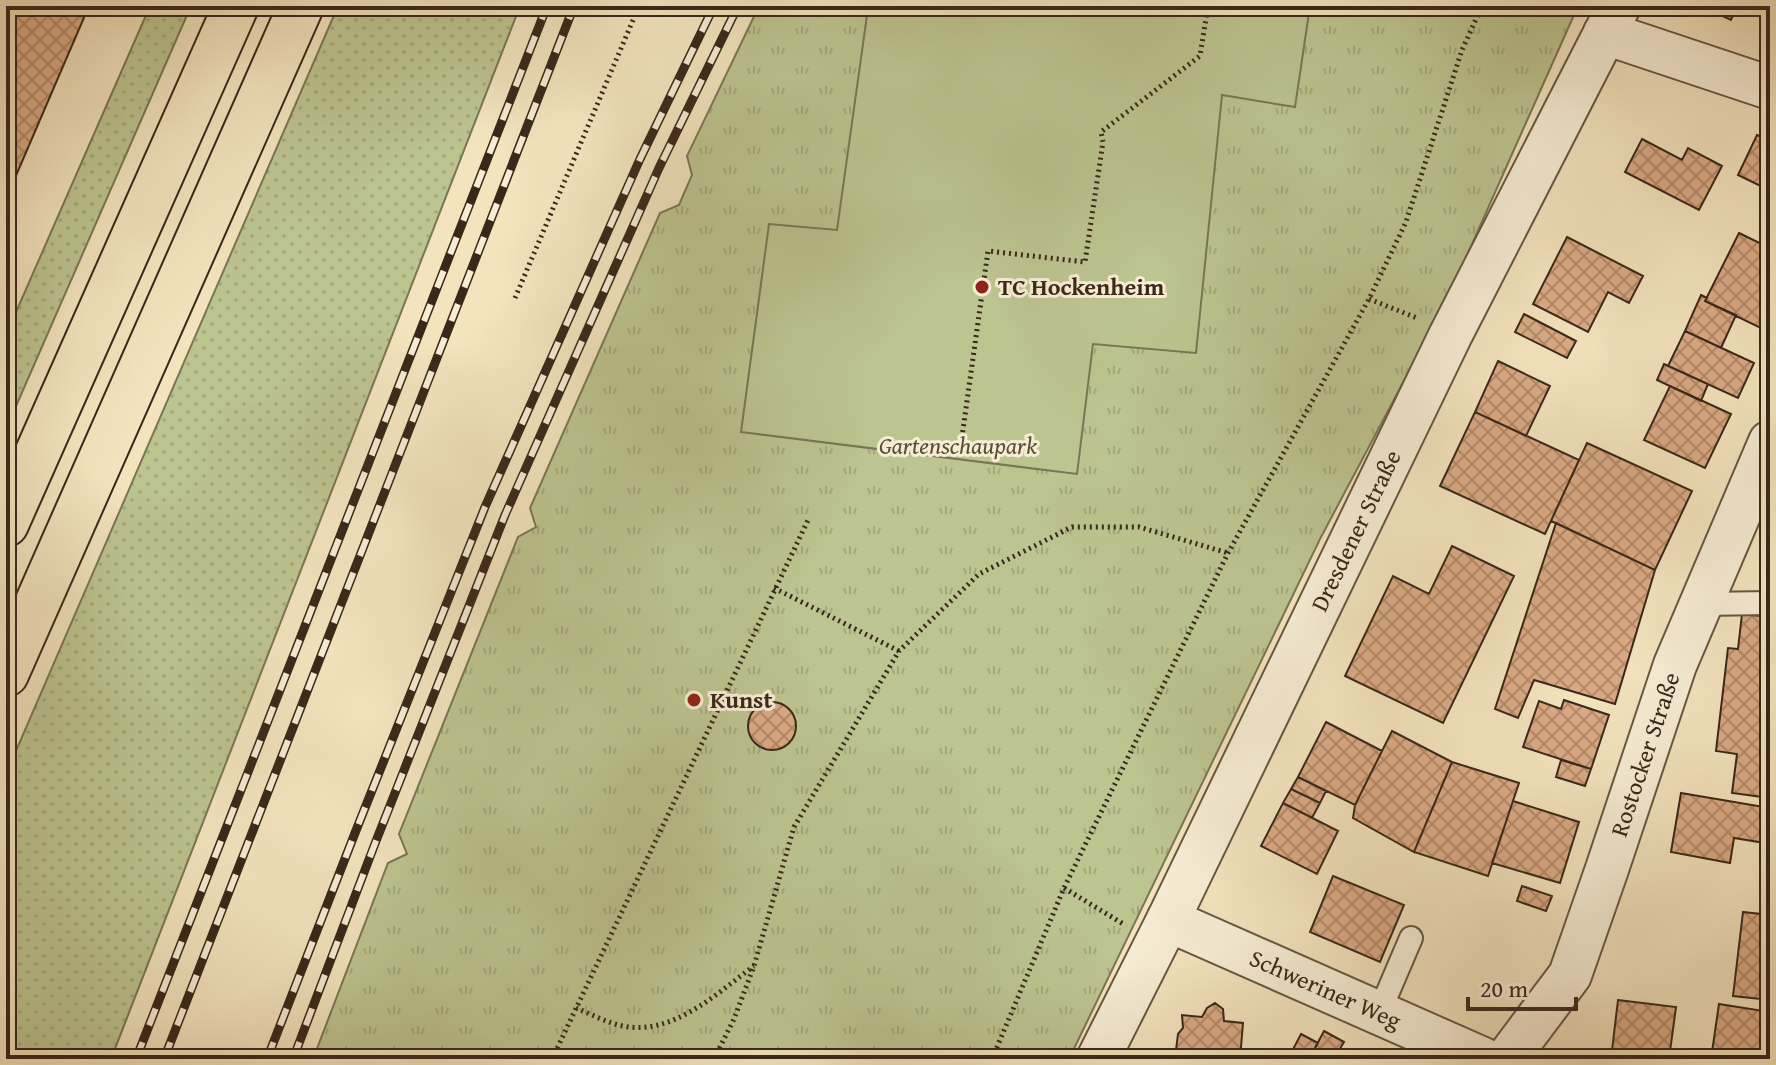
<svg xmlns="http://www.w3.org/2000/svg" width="1776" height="1065" viewBox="0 0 1776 1065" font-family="'Gentium Book Plus',serif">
	<defs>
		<pattern id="grass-dots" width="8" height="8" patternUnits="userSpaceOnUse" patternTransform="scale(2)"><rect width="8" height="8" fill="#bcc490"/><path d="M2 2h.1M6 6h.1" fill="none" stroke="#a2a87c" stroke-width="1.8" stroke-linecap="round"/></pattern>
		<pattern id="park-tufts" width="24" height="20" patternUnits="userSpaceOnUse" patternTransform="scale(2)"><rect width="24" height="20" fill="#bcc490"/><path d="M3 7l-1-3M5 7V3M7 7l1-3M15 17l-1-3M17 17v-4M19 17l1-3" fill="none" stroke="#a2a87c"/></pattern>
		<pattern id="building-cross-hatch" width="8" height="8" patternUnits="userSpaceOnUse" patternTransform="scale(2)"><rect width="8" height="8" fill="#dbaa84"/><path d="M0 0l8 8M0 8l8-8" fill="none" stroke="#b38a6b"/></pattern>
	</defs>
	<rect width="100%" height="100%" fill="#f3e4be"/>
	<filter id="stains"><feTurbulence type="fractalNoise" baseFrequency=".0025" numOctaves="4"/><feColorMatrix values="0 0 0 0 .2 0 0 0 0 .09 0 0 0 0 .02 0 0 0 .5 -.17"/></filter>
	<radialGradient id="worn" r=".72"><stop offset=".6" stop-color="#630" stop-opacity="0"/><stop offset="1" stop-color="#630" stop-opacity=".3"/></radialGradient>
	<path fill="url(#grass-dots)" stroke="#7a7655" stroke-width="2" d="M 150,6 L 191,6 L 6,429 L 6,335 Z
		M 338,6 L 520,6 L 111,1059 L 6,1059 L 6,774 Z"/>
	<path fill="url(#park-tufts)" stroke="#7a7655" stroke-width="2" d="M 759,6 L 1578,6 L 1436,325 L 1433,326 L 1320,539 L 1069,1059 L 313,1059 L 388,863 L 407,854 L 399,834 L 518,537 L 536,527 L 530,508 L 660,213 L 679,205 L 692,175 L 687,156 Z"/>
	<path fill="#bcc490" stroke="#7a7655" stroke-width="2" d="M 956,6 L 1310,6 L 1295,107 L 1222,95 L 1196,353 L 1093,344 L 1077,474 L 741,432 L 769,224 L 837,230 L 868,8 L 954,16 Z"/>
	<path fill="url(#building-cross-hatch)" stroke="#39281a" stroke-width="2" d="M 6,6 L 89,6 L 15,178 L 6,174 Z
		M 1706,6 L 1737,6 L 1731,20 L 1705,8 Z
		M 1757,135 L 1770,141 L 1770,205 L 1763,202 L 1769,190 L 1738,175 Z
		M 1642,139 L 1682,160 L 1688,148 L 1722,166 L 1699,210 L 1625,172 Z
		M 1739,233 L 1770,248 L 1769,332 L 1705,301 Z
		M 1567,237 L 1643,276 L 1629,303 L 1608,292 L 1588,332 L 1533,304 Z
		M 1701,295 L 1707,298 L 1705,301 L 1736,315 L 1721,348 L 1685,331 Z
		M 1524,314 L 1576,341 L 1567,358 L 1515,332 Z
		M 1685,331 L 1754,363 L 1738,398 L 1668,366 Z
		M 1498,361 L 1550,386 L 1526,436 L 1475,412 Z
		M 1664,364 L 1708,384 L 1701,401 L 1657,380 Z
		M 1670,386 L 1731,414 L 1705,468 L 1644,440 Z
		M 1475,412 L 1579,460 L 1545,534 L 1440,486 Z
		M 1587,443 L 1692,491 L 1655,570 L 1551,521 Z
		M 1556,523 L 1655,570 L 1615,704 L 1534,680 L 1518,718 L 1495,709 Z
		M 1452,546 L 1514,576 L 1443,723 L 1345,676 L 1393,576 L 1429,594 Z
		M 1742,614 L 1770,617 L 1770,798 L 1732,793 L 1737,754 L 1716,751 L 1728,648 L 1738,649 Z
		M 1564,700 L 1609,715 L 1591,769 L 1523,747 L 1539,701 L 1561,709 Z
		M748 726a24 24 0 1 1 48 0a24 24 0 1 1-48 0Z
		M 1326,722 L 1382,751 L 1355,805 L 1298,777 Z
		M 1392,731 L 1452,762 L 1414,852 L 1353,818 L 1355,805 Z
		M 1561,760 L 1591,769 L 1585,786 L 1556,777 Z
		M 1452,762 L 1519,783 L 1488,876 L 1414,852 Z
		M 1298,777 L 1326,791 L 1320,803 L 1291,789 Z
		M 1291,789 L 1320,803 L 1312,818 L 1283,803 Z
		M 1681,793 L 1770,808 L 1765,843 L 1734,838 L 1730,863 L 1671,852 Z
		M 1513,801 L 1579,822 L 1560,883 L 1492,863 Z
		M 1283,803 L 1338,831 L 1317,874 L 1261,846 Z
		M 1333,876 L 1404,905 L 1380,962 L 1310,932 Z
		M 1522,886 L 1552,896 L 1546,911 L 1517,901 Z
		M 1743,912 L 1770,915 L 1770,1000 L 1733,996 Z
		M 1618,1000 L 1676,1007 L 1669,1059 L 1611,1059 Z
		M 1215,1003 L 1223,1009 L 1224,1021 L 1243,1023 L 1240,1059 L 1165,1059 L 1167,1051 L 1176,1050 L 1178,1034 L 1183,1028 L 1182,1015 L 1202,1017 L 1207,1008 Z
		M 1719,1004 L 1770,1012 L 1770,1059 L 1711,1059 Z
		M 1324,1031 L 1344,1042 L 1334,1059 L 1309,1059 Z
		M 1301,1034 L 1318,1043 L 1309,1059 L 1288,1059 Z"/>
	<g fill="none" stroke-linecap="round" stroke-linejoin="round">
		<defs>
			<path id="lane" d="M 1701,604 L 1770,603
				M 1379,1013 L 1411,938"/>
			<g id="street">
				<path d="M 1605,33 L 1770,88"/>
				<path id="s1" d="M 1168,920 L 1483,1059"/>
				<path id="s2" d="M 1098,1059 L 1168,920 L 1450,336 L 1619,6"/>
				<path id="s3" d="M 1507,1059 L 1570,975 L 1607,869 L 1675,665 L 1770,442"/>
			</g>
			<path id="highway" d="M 6,524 L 236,6
				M 6,674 L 301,6"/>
		</defs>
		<use href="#lane" stroke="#685743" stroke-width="26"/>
		<use href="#street" stroke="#685743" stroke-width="46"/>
		<use href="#highway" stroke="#39281a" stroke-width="48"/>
		<path stroke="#39281a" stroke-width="5" stroke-dasharray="2 4" stroke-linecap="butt" d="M 1556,6 L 1573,15
			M 515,298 L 639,6
			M 1369,299 L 1417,318
			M 961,444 L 988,251 L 1085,262 L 1103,142 L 1101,132 L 1200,56 L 1208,6
			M 774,588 L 899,651
			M 1064,888 L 1125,925
			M 576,1008 C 591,1014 607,1023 623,1026 C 673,1036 717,993 754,966
			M 552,1059 L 809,518
			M 714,1059 L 734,1019 L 754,966 L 794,827 L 899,651 L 979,574 L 1072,527 L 1139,527 L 1228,553
			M 992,1059 L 1064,888 L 1228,553 L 1369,299 L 1406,222 L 1462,50 L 1482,6"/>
		<use href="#lane" stroke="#f7edd5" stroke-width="22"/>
		<use href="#street" stroke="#f7edd5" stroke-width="42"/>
		<use href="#highway" stroke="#f3e4be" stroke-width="44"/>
		<defs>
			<path id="rail" d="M 136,1059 L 547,6
				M 164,1059 L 574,6
				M 267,1059 L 355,833 L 485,507 L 640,159 L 714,6
				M 293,1059 L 376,841 L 505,515 L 659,168 L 738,6"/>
		</defs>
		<use href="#rail" stroke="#39281a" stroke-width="9"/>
		<use href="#rail" stroke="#f7edd5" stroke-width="6" stroke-dasharray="18" stroke-linecap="butt"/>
	</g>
	<g fill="#8f2418" stroke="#f7edd5" stroke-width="3">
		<circle cx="982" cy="287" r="8"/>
		<circle cx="694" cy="700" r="8"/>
	</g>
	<g text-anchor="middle" stroke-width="6" stroke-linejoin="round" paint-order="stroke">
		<g font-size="24" font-weight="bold" fill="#39281a" stroke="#f7edd5" text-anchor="start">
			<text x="998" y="295">TC Hockenheim</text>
			<text x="710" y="708">Kunst</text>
		</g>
		<g font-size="24" font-style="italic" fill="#5a4f38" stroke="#f7edd5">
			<text x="958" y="454">Gartenschaupark</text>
		</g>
		<g font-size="24" fill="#39281a" stroke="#f7edd5">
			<text dy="8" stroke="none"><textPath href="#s2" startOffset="588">Dresdener Straße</textPath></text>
			<text dy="8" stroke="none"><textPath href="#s3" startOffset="338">Rostocker Straße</textPath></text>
			<text dy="8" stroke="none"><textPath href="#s1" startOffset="172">Schweriner Weg</textPath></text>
		</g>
	</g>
	<rect width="1776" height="1065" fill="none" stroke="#f3e4be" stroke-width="32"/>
	<rect x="8" y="8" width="1760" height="1049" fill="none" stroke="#39281a" stroke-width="4"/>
	<rect x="16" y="16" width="1744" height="1033" fill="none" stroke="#39281a" stroke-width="2"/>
	<path d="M1468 997v12h108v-12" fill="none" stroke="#39281a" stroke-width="4"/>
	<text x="1480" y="997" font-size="24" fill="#39281a" stroke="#f7edd5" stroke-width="6" paint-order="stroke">20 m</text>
	<rect width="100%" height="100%" filter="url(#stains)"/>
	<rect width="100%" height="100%" fill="url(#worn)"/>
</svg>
